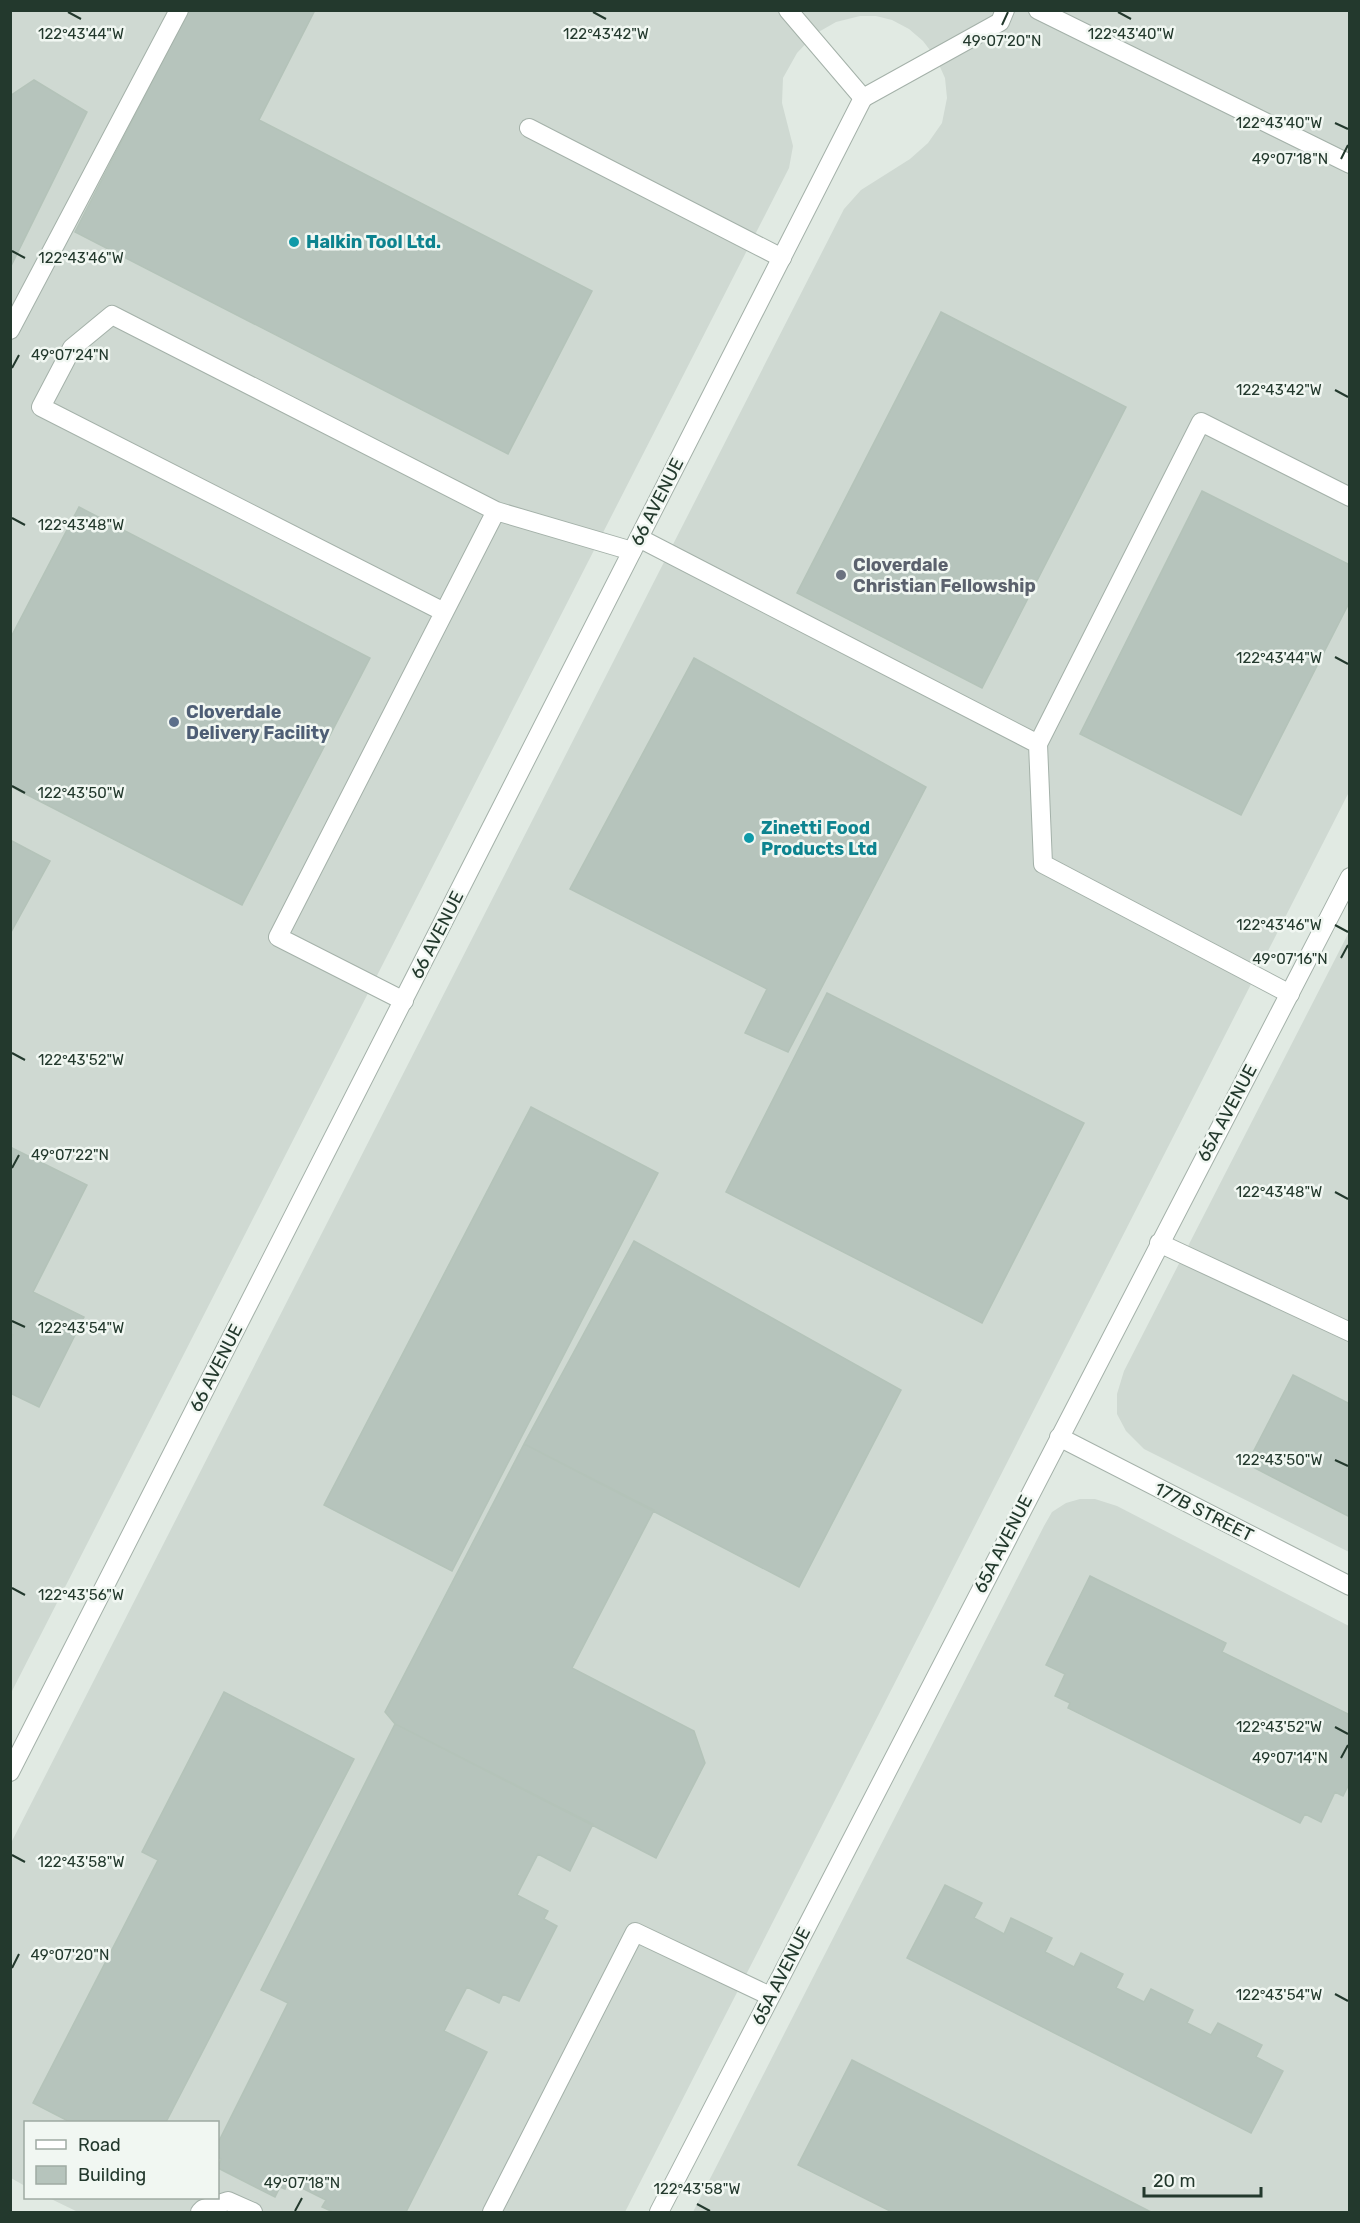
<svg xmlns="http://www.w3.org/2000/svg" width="1360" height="2223" viewBox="0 0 1360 2223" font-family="Rubik,sans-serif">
	<rect width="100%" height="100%" fill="#e1eae3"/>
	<path fill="#cfd9d2" d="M 11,11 L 1349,11 L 1349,792 L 625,2212 L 78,2212 L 49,2198 L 218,2198 L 218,2122 L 26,2122 L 25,2186 L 11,2178 L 11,1843 L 844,209 L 861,190 L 910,159 L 928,143 L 942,123 L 947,98 L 945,78 L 936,58 L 923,41 L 909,29 L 892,20 L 876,16 L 860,16 L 836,22 L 815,34 L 797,53 L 783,78 L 782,103 L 793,146 L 789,168 L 11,1693 Z
		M 1349,932 L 1349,1552 L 1144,1449 L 1126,1431 L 1117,1414 L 1117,1394 L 1124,1371 Z
		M 1080,1499 L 1095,1499 L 1117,1506 L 1349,1626 L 1349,2212 L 693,2212 L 1044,1526 L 1052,1512 L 1066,1503 Z"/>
	<path fill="#b6c4bc" stroke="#b4c3b9" stroke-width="1.5" d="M 189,10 L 315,10 L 259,120 L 592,291 L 508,454 L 75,232 Z
		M 34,80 L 87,112 L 10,268 L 10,96 Z
		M 941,312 L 1126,407 L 982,688 L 797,593 Z
		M 1202,491 L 1350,565 L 1350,601 L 1241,815 L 1080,734 Z
		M 79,507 L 370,658 L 242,905 L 10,786 L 10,639 Z
		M 694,658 L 926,787 L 788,1052 L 745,1033 L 767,989 L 570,889 Z
		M 10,840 L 50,861 L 10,934 Z
		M 827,993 L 1084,1123 L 982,1323 L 726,1192 Z
		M 531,1107 L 658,1173 L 452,1571 L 324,1505 Z
		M 10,1147 L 87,1185 L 33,1292 L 84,1317 L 39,1407 L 10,1393 L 10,1339 L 13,1335 L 10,1334 Z
		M 634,1241 L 901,1390 L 799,1587 L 524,1444 Z
		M 1293,1375 L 1350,1404 L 1350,1517 L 1247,1464 Z
		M 524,1444 L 654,1510 L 572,1668 L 694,1731 L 705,1763 L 656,1858 L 395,1724 L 385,1712 Z
		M 1090,1576 L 1226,1643 L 1222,1652 L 1350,1715 L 1350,1782 L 1343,1796 L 1335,1792 L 1321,1822 L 1305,1814 L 1300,1823 L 1068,1708 L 1070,1703 L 1055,1696 L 1065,1674 L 1046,1665 Z
		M 224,1692 L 354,1759 L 166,2122 L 70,2122 L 33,2103 L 158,1860 L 142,1852 Z
		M 395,1724 L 593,1824 L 570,1871 L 538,1854 L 517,1895 L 548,1911 L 544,1919 L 557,1926 L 519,2001 L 503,1994 L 499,2003 L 467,1987 L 444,2031 L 487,2052 L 406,2212 L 333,2212 L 322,2207 L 326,2200 L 288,2181 L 285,2189 L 280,2187 L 275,2197 L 218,2168 L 221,2159 L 218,2157 L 218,2143 L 288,2003 L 261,1990 Z
		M 945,1885 L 982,1903 L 974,1918 L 1004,1934 L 1011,1918 L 1052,1938 L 1045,1952 L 1074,1967 L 1081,1953 L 1123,1974 L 1116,1988 L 1144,2002 L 1151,1989 L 1193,2010 L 1187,2023 L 1211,2035 L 1218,2023 L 1262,2045 L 1256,2057 L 1283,2071 L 1251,2133 L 907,1958 Z
		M 852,2060 L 1151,2212 L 892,2212 L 798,2165 Z"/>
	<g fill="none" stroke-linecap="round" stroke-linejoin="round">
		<defs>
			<path id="service" d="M 788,10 L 863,98 L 1000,22 L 1005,10
				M 1038,10 L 1350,164
				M 529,128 L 782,258
				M 10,330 L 179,10
				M 639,538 L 1038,744 L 1043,864 L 1290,994
				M 444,612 L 41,407 L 72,348 L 112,315 L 496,511 L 632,551
				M 1038,744 L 1201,422 L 1350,497
				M 404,1001 L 278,937 L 496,511
				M 1159,1243 L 1350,1332
				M 200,2212 L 203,2209 L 228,2201 L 253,2212
				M 492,2212 L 635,1932 L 770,1996"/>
			<path id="minor" d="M 1059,1437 L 1350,1586
				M 10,1772 L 863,98
				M 659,2212 L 1350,877"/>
		</defs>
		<use href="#service" stroke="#a4b1a9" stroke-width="20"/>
		<use href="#minor" stroke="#a4b1a9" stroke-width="20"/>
		<use href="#service" stroke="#fff" stroke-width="18"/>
		<use href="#minor" stroke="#fff" stroke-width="18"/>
	</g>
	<path fill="none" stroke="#23392d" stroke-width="2" d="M 68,12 L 81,19M 593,12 L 606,19M 1118,12 L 1131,19M 1002,25 L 1008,12M 1335,123 L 1348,129M 1341,159 L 1348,145M 12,251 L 25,258M 12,368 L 19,355M 1335,390 L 1348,397M 12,518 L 25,525M 1335,657 L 1348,664M 12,786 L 25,793M 1335,925 L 1348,932M 1341,958 L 1348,945M 12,1053 L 25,1060M 12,1168 L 19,1155M 1335,1192 L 1348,1199M 12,1321 L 25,1327M 1335,1460 L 1348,1466M 12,1588 L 25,1595M 1335,1727 L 1348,1734M 1341,1758 L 1348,1745M 12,1855 L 25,1862M 12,1968 L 19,1954M 1335,1994 L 1348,2001M 697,2204 L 710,2211M 295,2211 L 302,2198"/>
	<g fill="#0f9aa8" stroke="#f1f7f2" stroke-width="2">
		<circle cx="294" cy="242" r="6"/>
		<circle cx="749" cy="838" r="6"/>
	</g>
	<circle fill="#6b7280" stroke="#f1f7f2" stroke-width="2" cx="841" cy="575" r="6"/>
	<circle fill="#5c6f8a" stroke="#f1f7f2" stroke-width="2" cx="174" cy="722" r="6"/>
	<g text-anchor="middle" stroke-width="5" stroke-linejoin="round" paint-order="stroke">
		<g font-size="18" font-weight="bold" fill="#0d838f" stroke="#f1f7f2" text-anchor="start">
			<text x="306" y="248">Halkin Tool Ltd.</text>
			<text x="761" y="834">Zinetti Food<tspan x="761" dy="21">Products Ltd</tspan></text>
		</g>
		<g font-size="18" fill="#23392d" stroke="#f1f7f2">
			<text transform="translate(657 502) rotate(-63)" y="6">66 AVENUE</text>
			<text transform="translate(437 935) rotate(-63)" y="6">66 AVENUE</text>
			<text transform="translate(1227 1113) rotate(-62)" y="6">65A AVENUE</text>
			<text transform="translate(216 1368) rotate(-63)" y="6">66 AVENUE</text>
			<text transform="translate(1204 1512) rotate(27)" y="6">177B STREET</text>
			<text transform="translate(1003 1544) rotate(-63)" y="6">65A AVENUE</text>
			<text transform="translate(781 1976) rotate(-63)" y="6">65A AVENUE</text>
		</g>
		<g font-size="18" font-weight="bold" fill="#5b616d" stroke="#f1f7f2" text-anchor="start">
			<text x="853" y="571">Cloverdale<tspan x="853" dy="21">Christian Fellowship</tspan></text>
		</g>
		<g font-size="18" font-weight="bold" fill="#4e5e75" stroke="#f1f7f2" text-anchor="start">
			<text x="186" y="718">Cloverdale<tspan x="186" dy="21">Delivery Facility</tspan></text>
		</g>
	</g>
	<g font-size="15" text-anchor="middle" fill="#23392d" stroke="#f1f7f2" stroke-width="5" stroke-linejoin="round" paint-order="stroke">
		<text x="81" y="39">122°43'44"W</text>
		<text x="606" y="39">122°43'42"W</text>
		<text x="1131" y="39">122°43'40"W</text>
		<text x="1002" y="46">49°07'20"N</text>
		<text x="1279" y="128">122°43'40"W</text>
		<text x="1290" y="164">49°07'18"N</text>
		<text x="81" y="263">122°43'46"W</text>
		<text x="70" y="360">49°07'24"N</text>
		<text x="1279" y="395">122°43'42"W</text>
		<text x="81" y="530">122°43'48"W</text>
		<text x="1279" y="663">122°43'44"W</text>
		<text x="81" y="798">122°43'50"W</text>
		<text x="1279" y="930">122°43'46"W</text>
		<text x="1290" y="964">49°07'16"N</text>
		<text x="81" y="1065">122°43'52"W</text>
		<text x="70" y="1160">49°07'22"N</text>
		<text x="1279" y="1197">122°43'48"W</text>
		<text x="81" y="1333">122°43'54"W</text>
		<text x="1279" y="1465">122°43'50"W</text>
		<text x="81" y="1600">122°43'56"W</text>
		<text x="1279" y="1732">122°43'52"W</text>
		<text x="1290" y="1763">49°07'14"N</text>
		<text x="81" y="1867">122°43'58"W</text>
		<text x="70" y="1960">49°07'20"N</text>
		<text x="1279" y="2000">122°43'54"W</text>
		<text x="302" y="2188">49°07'18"N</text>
		<text x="697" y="2194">122°43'58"W</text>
	</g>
	<rect width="1360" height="2223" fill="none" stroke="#23392d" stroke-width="24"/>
	<rect x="24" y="2121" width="195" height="78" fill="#f1f7f2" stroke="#9faba3" stroke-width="1.5"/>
	<rect x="36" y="2140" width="30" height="9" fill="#ffffff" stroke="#9faba3" stroke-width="1.5"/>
	<text x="78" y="2151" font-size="18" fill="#23392d">Road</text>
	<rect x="36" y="2166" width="30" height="18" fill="#b6c4bc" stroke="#9faba3" stroke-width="1.5"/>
	<text x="78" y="2181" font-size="18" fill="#23392d">Building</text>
	<path d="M1144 2187v9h117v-9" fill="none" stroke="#23392d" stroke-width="3"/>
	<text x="1153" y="2187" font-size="18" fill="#23392d" stroke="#f1f7f2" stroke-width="4.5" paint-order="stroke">20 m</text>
</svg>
